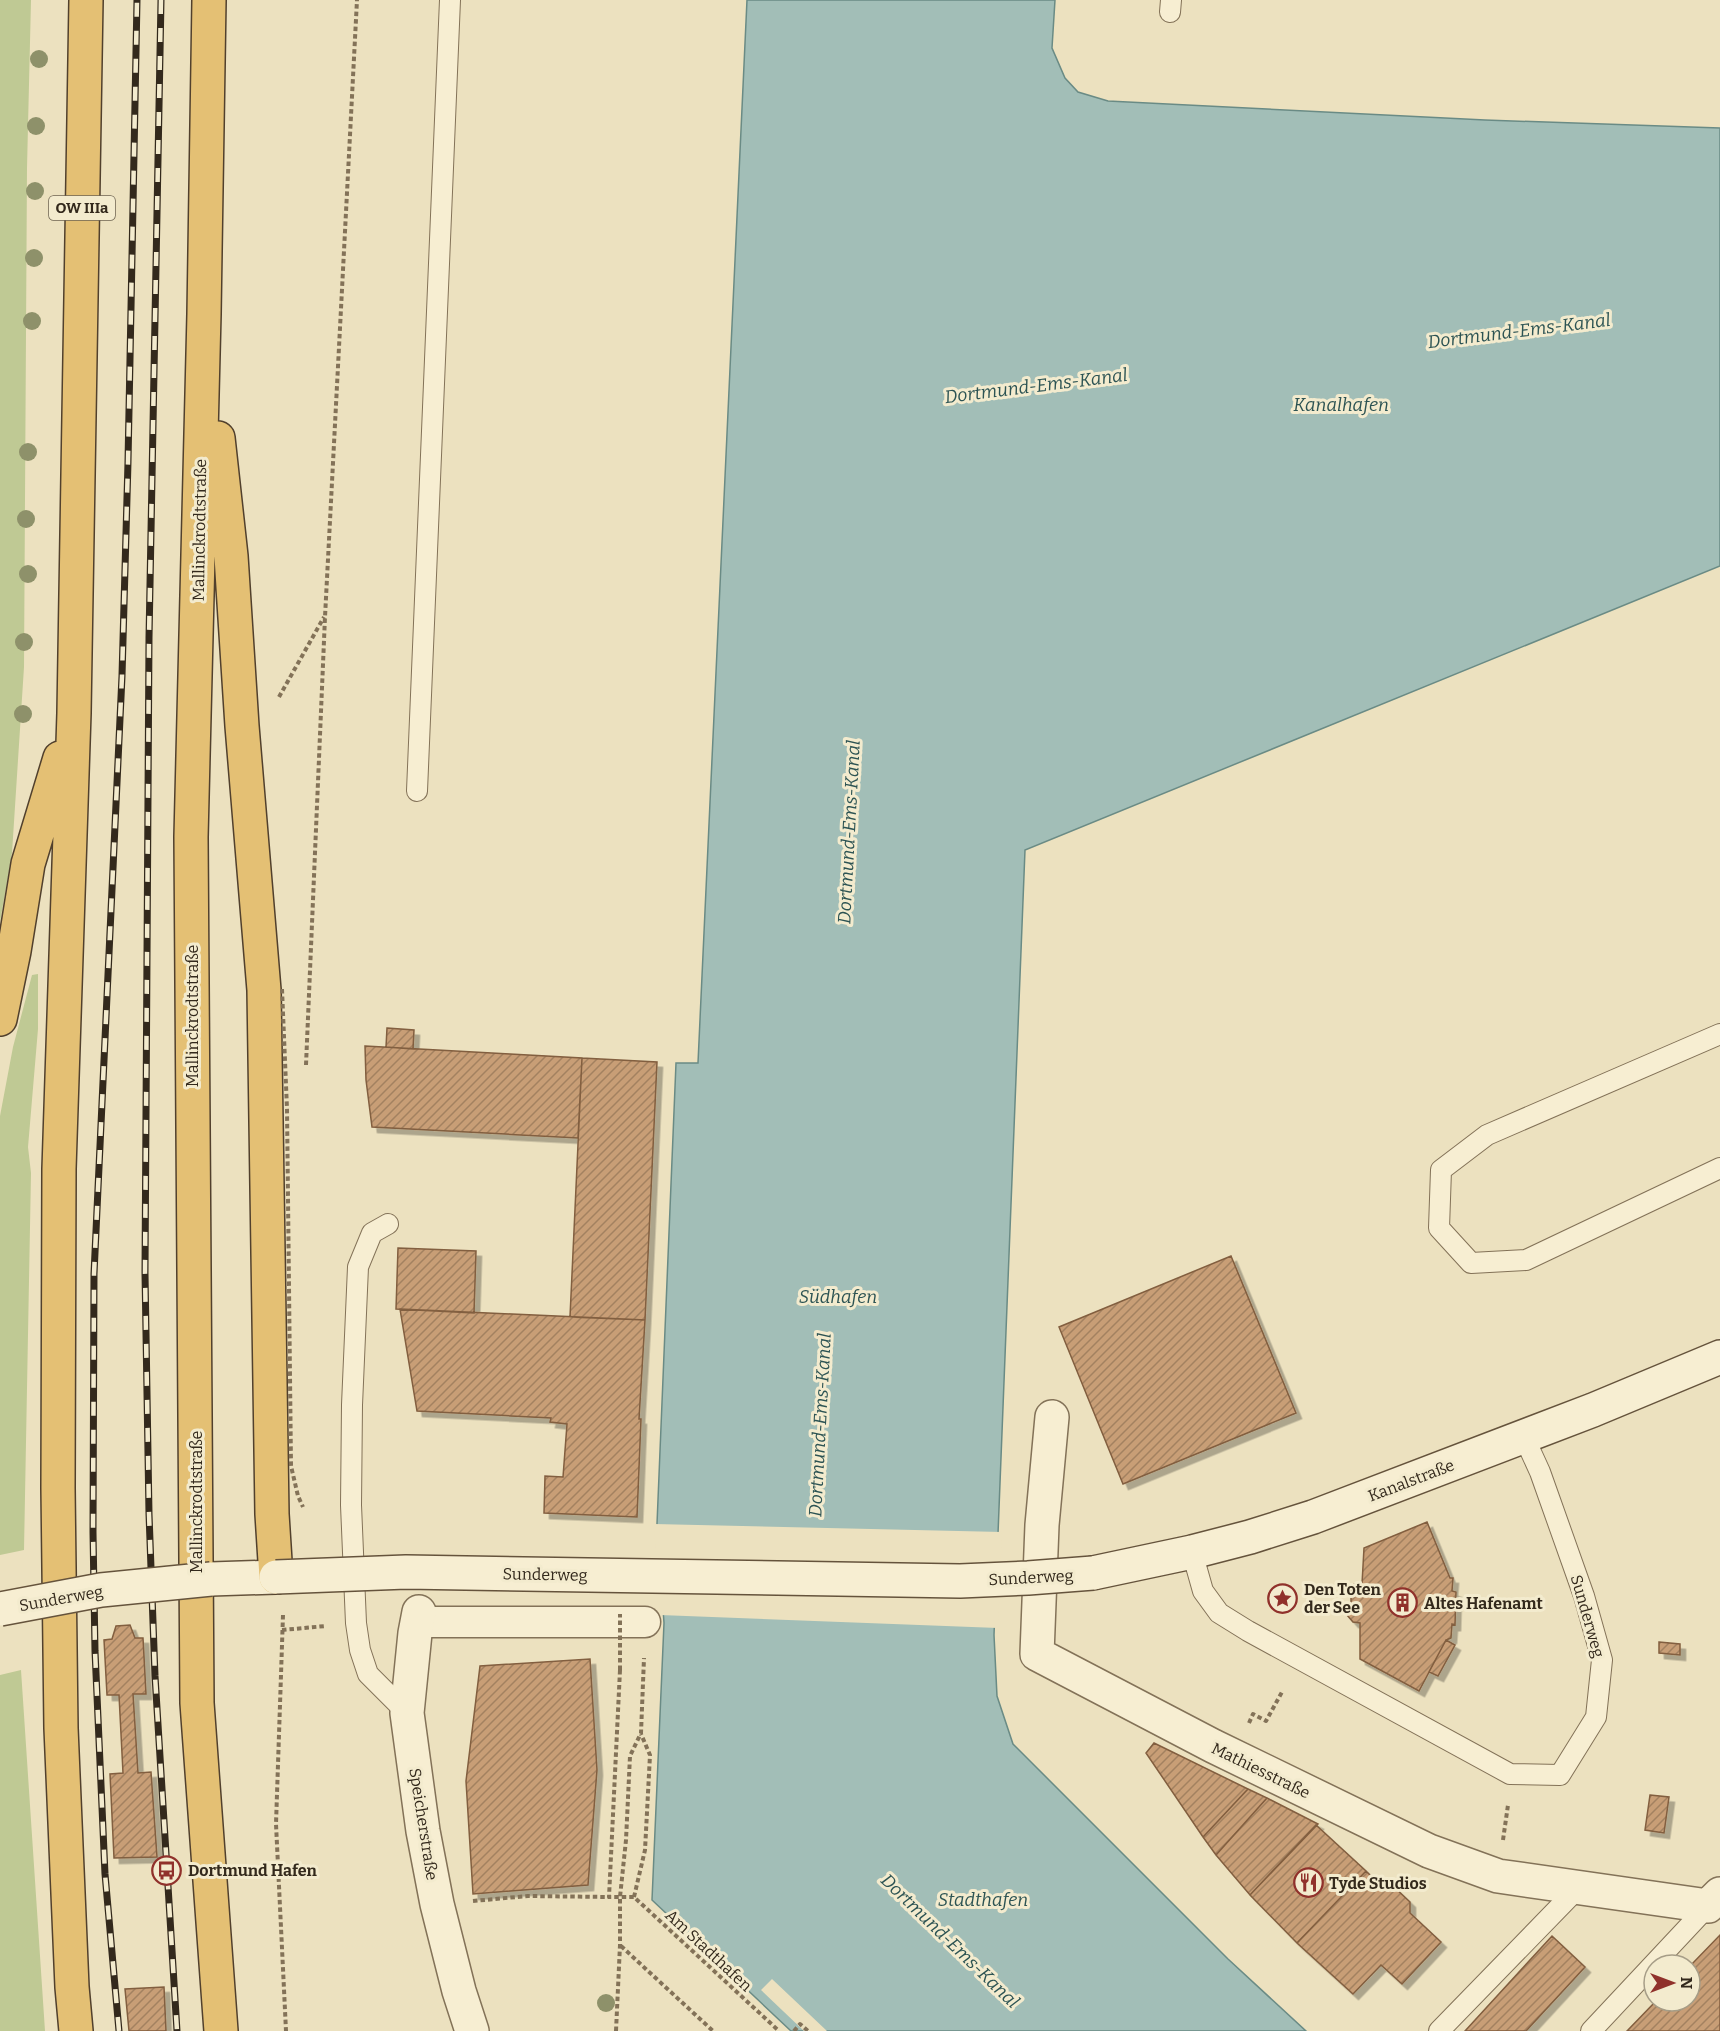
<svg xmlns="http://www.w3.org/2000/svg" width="1720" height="2031" viewBox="0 0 1720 2031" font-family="Bitter,serif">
	<defs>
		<pattern id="building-hatch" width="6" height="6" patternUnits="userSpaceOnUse" patternTransform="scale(1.5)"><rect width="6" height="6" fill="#c89e76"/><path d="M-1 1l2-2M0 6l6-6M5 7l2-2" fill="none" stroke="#a38160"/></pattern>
		<filter id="shadow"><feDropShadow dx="5.5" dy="5.5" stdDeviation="0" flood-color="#0004"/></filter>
	</defs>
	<rect width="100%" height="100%" fill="#ece1bf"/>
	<path fill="#bfc994" d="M 0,0 L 31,0 L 27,168 L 24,667 L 12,853 L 0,922 Z
		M 38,974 L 38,1029 L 28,1147 L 31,1173 L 24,1550 L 0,1555 L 0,1116 L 13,1047 L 32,975 Z
		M 21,1670 L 45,2031 L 0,2031 L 0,1675 Z"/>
	<path fill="#a2beb7" stroke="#6a8b85" stroke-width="1.5" d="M 747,0 L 1055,0 L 1052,48 L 1065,78 L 1078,92 L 1108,101 L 1485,120 L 1720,128 L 1720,566 L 1025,850 L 994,1635 L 997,1696 L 1013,1744 L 1228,1959 L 1306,2031 L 791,2031 L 652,1900 L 664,1623 L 657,1524 L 676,1063 L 698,1063 Z"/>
	<path fill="#ece1bf" d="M 654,1524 L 1002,1532 L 998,1628 L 660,1615 Z
		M 772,1979 L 827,2031 L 804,2031 L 761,1990 Z"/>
	<path fill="url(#building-hatch)" stroke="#825e3f" stroke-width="1.5" filter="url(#shadow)" d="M 387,1028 L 414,1030 L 413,1049 L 386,1047 Z
		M 365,1046 L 582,1058 L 578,1138 L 372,1127 L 366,1080 Z
		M 582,1058 L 657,1062 L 645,1320 L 570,1317 Z
		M 398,1248 L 476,1251 L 474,1313 L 396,1309 Z
		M 1231,1256 L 1296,1413 L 1123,1484 L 1059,1327 Z
		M 400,1309 L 645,1320 L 639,1419 L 641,1419 L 637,1517 L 544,1513 L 545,1476 L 563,1477 L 567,1424 L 550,1422 L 551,1418 L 417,1411 Z
		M 1427,1522 L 1450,1578 L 1453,1578 L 1452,1591 L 1456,1592 L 1455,1625 L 1452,1624 L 1451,1638 L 1446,1640 L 1419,1691 L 1360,1659 L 1360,1623 L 1353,1622 L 1347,1615 L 1349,1609 L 1351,1610 L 1351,1596 L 1347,1595 L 1347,1590 L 1354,1584 L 1362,1584 L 1364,1548 Z
		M 130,1625 L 135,1638 L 143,1638 L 146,1694 L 133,1694 L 138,1773 L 151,1772 L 157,1857 L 114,1858 L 110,1774 L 123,1773 L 119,1695 L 107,1695 L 104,1640 L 112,1639 L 116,1626 Z
		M 1446,1640 L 1455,1645 L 1438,1676 L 1429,1672 Z
		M 1659,1642 L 1680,1644 L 1680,1655 L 1659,1653 Z
		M 590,1659 L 597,1770 L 588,1885 L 473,1894 L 466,1781 L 480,1666 Z
		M 1154,1743 L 1248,1789 L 1203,1837 L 1146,1753 Z
		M 1248,1789 L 1267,1798 L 1216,1855 L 1203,1837 Z
		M 1650,1795 L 1669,1797 L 1664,1833 L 1645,1830 Z
		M 1267,1798 L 1318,1824 L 1250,1895 L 1216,1855 Z
		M 1316,1825 L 1366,1871 L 1297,1943 L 1250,1895 Z
		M 1366,1871 L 1380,1885 L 1393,1886 L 1410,1902 L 1410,1913 L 1441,1942 L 1402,1984 L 1381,1965 L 1353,1994 L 1297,1943 Z
		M 1720,1935 L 1720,2031 L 1627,2031 L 1656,2001 L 1690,2001 L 1690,1966 Z
		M 1552,1936 L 1585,1967 L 1526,2031 L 1465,2031 Z
		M 164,1987 L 166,2031 L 129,2031 L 125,1989 Z"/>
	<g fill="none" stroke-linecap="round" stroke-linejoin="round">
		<defs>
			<path id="service" d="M 1170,12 L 1171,0
				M 417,791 L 450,0
				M 1720,1034 L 1487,1135 L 1441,1170 L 1439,1228 L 1471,1263 L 1526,1260 L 1720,1168
				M 388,1224 L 372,1233 L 358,1267 L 352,1405 L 351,1505 L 356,1623 L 360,1650 L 368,1674 L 407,1713
				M 1192,1552 L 1203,1591 L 1219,1613 L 1248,1631 L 1510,1774 L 1560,1775 L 1596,1717 L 1602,1660 L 1584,1596 L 1540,1472 L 1524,1437
				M 1439,2031 L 1578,1888
				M 1591,2031 L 1708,1906"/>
			<path id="pedestrian" d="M 417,1622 L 645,1622"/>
			<path id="minor" d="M 1052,1417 L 1042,1525 L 1037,1654 L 1213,1746 L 1429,1851 L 1498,1876 L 1708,1906 L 1720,1894
				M 419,1612 L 415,1633 L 407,1713 L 423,1831 L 437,1904 L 459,1991 L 472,2031"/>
			<path id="secondary" d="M 1093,1573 L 1192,1552 L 1250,1537 L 1313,1517 L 1593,1410 L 1720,1357
				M 211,1579 L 276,1577"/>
			<path id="trunk" d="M 209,0 L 204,314 L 191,837 L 197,1703 L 221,2031
				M 218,438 L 231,556 L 242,726 L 264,990 L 272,1514 L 276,1577
				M 0,1019 L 14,951 L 28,864 L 60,758
				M 76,2031 L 72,1987 L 61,1728 L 58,1488 L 59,1169 L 74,713 L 86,0"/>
		</defs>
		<use href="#service" stroke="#837258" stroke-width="22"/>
		<use href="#pedestrian" stroke="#837258" stroke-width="33"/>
		<use href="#minor" stroke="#837258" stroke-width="36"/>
		<use href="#secondary" stroke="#65533c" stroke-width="36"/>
		<use href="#trunk" stroke="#51402d" stroke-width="36"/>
		<path stroke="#837258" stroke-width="4" stroke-dasharray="4.5 3" stroke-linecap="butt" d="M 279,697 L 324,617
			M 306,1065 L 325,617 L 357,0
			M 283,1615 L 276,1824 L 286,2031
			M 282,1630 L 326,1626
			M 620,1670 L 609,1897 L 634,1897 L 779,2031
			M 1249,1723 L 1253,1714 L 1266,1721 L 1282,1692
			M 1503,1840 L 1508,1805
			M 634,1897 L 645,1850 L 650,1755 L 641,1734
			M 473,1901 L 528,1896 L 609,1897
			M 621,1946 L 713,2031
			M 616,2031 L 620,1945 L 620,1897 L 626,1840 L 630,1756 L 641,1733 L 644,1658
			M 794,2031 L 800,2024 L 808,2031"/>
		<use href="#service" stroke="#f7eed2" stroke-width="20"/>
		<use href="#pedestrian" stroke="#f7eed2" stroke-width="30"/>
		<use href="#minor" stroke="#f7eed2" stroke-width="33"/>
		<use href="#secondary" stroke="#f7eed2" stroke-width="33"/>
		<use href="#trunk" stroke="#e4c074" stroke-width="33"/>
		<defs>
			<path id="rail" d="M 161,0 L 149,638 L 145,1273 L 149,1514 L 155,1676 L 177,2031
				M 119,2031 L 105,1874 L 95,1651 L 93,1532 L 94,1274 L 122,676 L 128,462 L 137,0"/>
		</defs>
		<use href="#rail" stroke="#33291c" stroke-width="7"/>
		<use href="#rail" stroke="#f3ebce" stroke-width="4.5" stroke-dasharray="14" stroke-linecap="butt"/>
		<defs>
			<path id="secondary-bridge" d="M 276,1577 L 406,1572 L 960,1581 L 1028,1578 L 1093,1573
				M 0,1609 L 101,1590 L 211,1579"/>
		</defs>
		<use href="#secondary-bridge" stroke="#65533c" stroke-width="36" stroke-linecap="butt"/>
		<path stroke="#837258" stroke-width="4" stroke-dasharray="4.5 3" stroke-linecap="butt" d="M 282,989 L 287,1109 L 291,1466 L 298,1496 L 303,1507
			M 620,1670 L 620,1614"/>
		<use href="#secondary-bridge" stroke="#f7eed2" stroke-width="33"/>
	</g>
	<g fill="#8e916a">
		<circle cx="39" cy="59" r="9"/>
		<circle cx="36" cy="126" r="9"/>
		<circle cx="35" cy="191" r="9"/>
		<circle cx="34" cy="258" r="9"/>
		<circle cx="32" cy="321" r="9"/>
		<circle cx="28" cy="452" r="9"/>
		<circle cx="26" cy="519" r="9"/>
		<circle cx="28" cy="574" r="9"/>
		<circle cx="24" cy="642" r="9"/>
		<circle cx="23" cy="714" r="9"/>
		<circle cx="606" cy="2003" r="9"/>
	</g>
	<defs>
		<symbol id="sight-ring" viewBox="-11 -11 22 22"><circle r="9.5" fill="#f3ebce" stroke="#90312b" stroke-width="1.5"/><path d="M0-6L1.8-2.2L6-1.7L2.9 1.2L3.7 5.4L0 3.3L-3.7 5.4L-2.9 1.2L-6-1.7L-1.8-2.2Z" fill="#90312b"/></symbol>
		<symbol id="building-ring" viewBox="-11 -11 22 22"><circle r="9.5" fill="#f3ebce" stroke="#90312b" stroke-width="1.5"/><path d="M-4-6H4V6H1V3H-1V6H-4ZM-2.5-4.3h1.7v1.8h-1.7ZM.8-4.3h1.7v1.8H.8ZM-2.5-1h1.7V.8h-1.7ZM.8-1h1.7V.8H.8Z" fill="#90312b"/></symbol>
		<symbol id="bus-ring" viewBox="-11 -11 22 22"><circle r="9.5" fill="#f3ebce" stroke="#90312b" stroke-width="1.5"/><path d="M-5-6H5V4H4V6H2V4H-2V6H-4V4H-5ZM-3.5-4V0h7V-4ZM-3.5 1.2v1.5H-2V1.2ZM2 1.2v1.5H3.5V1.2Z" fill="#90312b"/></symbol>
		<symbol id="restaurant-ring" viewBox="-11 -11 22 22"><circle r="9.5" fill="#f3ebce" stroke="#90312b" stroke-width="1.5"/><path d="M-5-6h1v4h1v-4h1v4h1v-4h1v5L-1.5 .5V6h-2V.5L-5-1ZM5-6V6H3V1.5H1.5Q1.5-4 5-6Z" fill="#90312b"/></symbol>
	</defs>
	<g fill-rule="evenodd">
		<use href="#sight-ring" x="1266" y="1582" width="33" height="33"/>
		<use href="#building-ring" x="1386" y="1586" width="33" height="33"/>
		<use href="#bus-ring" x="150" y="1854" width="33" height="33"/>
		<use href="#restaurant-ring" x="1292" y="1866" width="33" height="33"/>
	</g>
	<g text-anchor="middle" stroke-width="6" stroke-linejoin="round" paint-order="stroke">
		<rect fill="#f3ebce" stroke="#6d6351" stroke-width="1.5" x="49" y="196" width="66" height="24" rx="4.5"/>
		<g font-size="15" font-weight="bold" fill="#33291c">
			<text x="82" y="213">OW IIIa</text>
		</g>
		<g font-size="16" fill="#33291c" stroke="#f3ebce">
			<text transform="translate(199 530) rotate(-89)" y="6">Mallinckrodtstraße</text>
			<text transform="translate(192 1016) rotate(-90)" y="6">Mallinckrodtstraße</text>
			<text transform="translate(1411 1480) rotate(-21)" y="6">Kanalstraße</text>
			<text transform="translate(196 1502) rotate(-90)" y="6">Mallinckrodtstraße</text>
			<text transform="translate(545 1574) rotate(1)" y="6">Sunderweg</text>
			<text transform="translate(1031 1577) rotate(-3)" y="6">Sunderweg</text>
			<text transform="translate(61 1598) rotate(-10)" y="6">Sunderweg</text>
			<text transform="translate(1588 1616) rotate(74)" y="6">Sunderweg</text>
			<text transform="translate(1261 1770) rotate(26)" y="6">Mathiesstraße</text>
			<text transform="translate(424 1824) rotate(81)" y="6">Speicherstraße</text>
			<text transform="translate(709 1950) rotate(43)" y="6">Am Stadthafen</text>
		</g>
		<g font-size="16" font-weight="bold" fill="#33291c" stroke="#f3ebce" text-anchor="start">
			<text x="1304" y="1595">Den Toten<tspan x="1304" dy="18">der See</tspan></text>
			<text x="1424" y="1609">Altes Hafenamt</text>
			<text x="188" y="1876">Dortmund Hafen</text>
			<text x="1329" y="1889">Tyde Studios</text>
		</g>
		<g font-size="18" font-style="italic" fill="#2c5353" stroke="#f3ebce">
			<text transform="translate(1519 331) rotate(-7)" y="6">Dortmund-Ems-Kanal</text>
			<text transform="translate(1036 386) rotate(-7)" y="6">Dortmund-Ems-Kanal</text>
			<text x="1341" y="411">Kanalhafen</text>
			<text transform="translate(849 832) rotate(-87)" y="6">Dortmund-Ems-Kanal</text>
			<text x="838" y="1303">Südhafen</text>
			<text transform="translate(820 1425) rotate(-87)" y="6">Dortmund-Ems-Kanal</text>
			<text x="983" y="1906">Stadthafen</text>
			<text transform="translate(950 1941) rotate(44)" y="6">Dortmund-Ems-Kanal</text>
		</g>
	</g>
	<g transform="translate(1672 1983) rotate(90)"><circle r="28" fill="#f3ebce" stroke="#a69d87" stroke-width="1.5"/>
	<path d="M0-4.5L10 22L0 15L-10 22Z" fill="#90312b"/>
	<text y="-9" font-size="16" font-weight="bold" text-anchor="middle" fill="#33291c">N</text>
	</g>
</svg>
